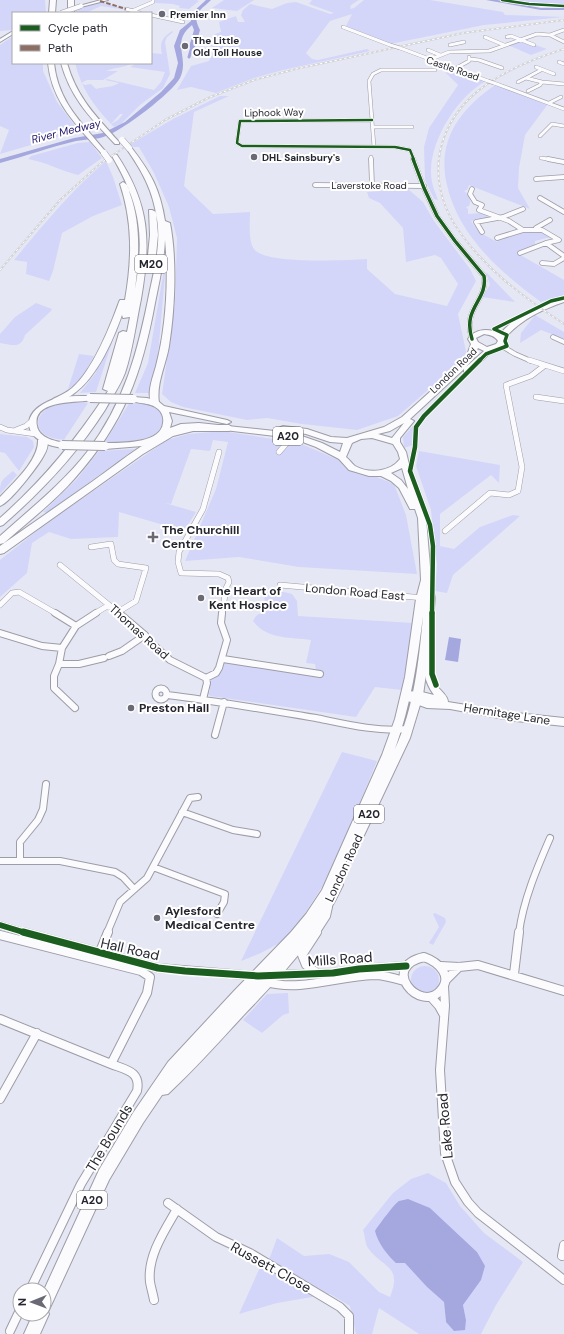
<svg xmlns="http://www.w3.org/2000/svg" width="564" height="1334" viewBox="0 0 564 1334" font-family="'DM Sans',sans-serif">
	<rect width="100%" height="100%" fill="#e6e7f4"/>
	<path fill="#d3d6f9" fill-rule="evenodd" d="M 0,0 L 45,0 L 46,13 L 13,13 L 13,30 L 0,31 Z
		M 153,0 L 196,0 L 199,1 L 189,9 L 179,8 L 180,6 L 173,4 L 156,3 Z
		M 224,0 L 254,0 L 237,11 L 212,8 Z
		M 312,0 L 359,0 L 351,5 L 350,9 L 354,8 L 364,0 L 430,0 L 503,12 L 505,15 L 564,17 L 484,25 L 390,44 L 346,26 L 352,14 L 330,21 L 306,53 L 312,59 L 318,60 L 367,49 L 370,51 L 283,70 L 254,78 L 216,93 L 191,87 L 177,90 L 191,66 L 209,61 L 215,48 L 206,44 L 215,34 L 221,32 L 219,22 L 236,16 L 238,22 L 245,22 L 241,15 L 243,10 L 250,4 L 272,9 L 287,3 L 296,2 L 330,14 L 334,13 L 309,4 Z
		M 499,0 L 564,0 L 564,6 L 528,5 Z
		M 101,2 L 127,10 L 101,6 L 86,13 L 76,13 L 76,10 Z
		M 172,31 L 173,32 L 167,37 L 165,42 L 170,74 L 163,88 L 140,105 L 121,124 L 114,127 L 111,124 L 118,120 L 123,114 L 120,114 L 111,124 C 94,106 81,88 75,63 L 133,63 C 124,68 115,67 106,71 L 118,71 L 103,80 L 87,80 L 81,83 L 85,85 L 91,84 L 96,89 C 103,87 114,87 119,83 L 105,80 L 107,79 L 154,90 L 161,82 L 165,72 L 130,67 L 137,63 L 151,63 L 151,53 L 162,54 C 159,42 163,37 172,31 Z
		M 13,36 L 13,63 L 43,63 L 43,71 L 57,102 L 79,131 L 0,154 L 9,130 L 0,126 L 0,45 Z
		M 521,40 L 547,49 L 531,55 L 508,45 Z
		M 447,67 L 486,81 C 456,97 425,147 432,182 C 433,188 436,194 438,200 L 434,199 L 425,180 L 424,147 L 429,128 L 458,85 L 442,69 Z
		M 495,85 L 548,104 L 525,135 L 519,168 L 518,188 L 530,209 L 469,185 L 467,190 L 464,191 C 469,194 472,201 469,206 L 466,207 L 468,209 L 468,214 L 482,213 L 495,217 L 471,221 L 479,232 L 497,242 L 499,239 L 520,233 L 541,231 L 551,237 L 535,241 L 535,245 L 517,253 L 564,280 L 564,295 L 541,302 C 499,271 457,235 446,181 C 438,138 461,109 495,85 Z
		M 220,96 L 229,96 L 194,112 L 184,186 L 213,214 L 250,212 C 250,223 248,240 254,249 C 265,265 347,260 367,259 L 367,269 L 395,294 L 447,306 L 458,284 L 441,258 L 435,255 L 406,262 L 403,228 L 380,203 L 369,198 L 367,192 L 408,189 L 423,202 L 434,221 L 470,269 L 476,281 L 458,314 L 467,356 L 398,416 L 357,430 L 302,424 L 267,418 L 247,420 L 183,407 L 171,402 L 162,394 L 175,303 L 177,238 L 169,207 L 154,173 L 139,147 L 131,147 L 129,145 L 173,119 Z
		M 90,142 L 102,158 L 78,175 C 61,171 46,162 28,159 L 31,156 L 78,143 Z
		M 106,161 L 113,177 L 122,205 L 93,216 L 62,233 L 53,271 L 49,281 L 26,274 L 27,262 L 14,260 C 44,224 70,192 106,161 Z
		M 167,252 L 157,367 L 149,393 L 135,393 L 148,363 Z
		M 486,272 L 515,302 L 482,297 L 490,285 Z
		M 36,303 L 52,309 L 51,311 L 25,335 C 21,349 12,345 0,343 L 0,334 L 15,317 Z
		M 535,315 L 564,332 L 564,339 L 541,330 L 520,343 L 521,333 Z
		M 113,339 L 96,392 L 80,393 L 95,374 Z
		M 79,354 L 94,356 C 87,369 81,382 68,389 Z
		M 75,400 L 88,403 L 64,440 C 58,439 49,438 44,434 C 31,424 42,409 53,405 C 60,402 68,402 75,400 Z
		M 130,402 C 145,402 166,406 163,426 C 148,445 127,443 105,442 Z
		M 416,423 L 413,445 L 404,448 L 403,437 Z
		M 212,432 L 228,432 L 299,443 L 339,460 L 345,467 L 355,473 L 365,476 L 374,476 L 394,484 L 406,515 L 417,574 L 299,567 L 239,557 L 185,561 L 216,489 L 228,442 L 213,440 L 210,451 L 191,449 L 171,504 L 165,503 L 196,512 L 184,531 L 119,512 L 118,537 L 71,539 L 49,532 L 32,543 L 27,573 L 0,597 L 0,560 L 47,523 L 167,440 L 188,434 Z
		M 0,434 L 27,437 L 33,441 L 34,447 L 19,471 L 5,453 L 0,452 Z
		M 135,449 L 47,513 L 43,512 L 77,479 L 99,451 Z
		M 419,451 L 500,465 L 499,483 L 491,475 L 440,514 L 440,546 L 454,549 L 480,527 L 513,515 L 520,516 L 453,575 L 447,593 L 435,591 L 437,565 L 431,510 L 416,466 Z
		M 13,471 L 17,475 L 0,494 C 0,480 2,480 13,471 Z
		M 264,587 L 292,594 L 297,601 L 298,616 L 413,623 L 402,690 L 375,687 L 356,717 L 210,696 L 208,694 L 210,691 L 210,679 L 222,671 L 225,662 L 322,677 L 323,673 L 316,670 L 315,664 L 306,663 L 311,640 C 290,637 267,640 253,621 L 256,616 L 265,610 Z
		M 342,752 L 377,761 L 331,873 L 289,938 L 261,953 L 241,961 Z
		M 435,913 L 445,918 L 446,922 L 433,945 L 429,943 L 439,927 L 433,914 Z
		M411 980a14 14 0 1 1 28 0a14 14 0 1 1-28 0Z
		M 288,993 L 289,1013 L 283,1015 L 262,1033 L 243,1020 L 267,994 Z
		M 428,1173 L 446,1183 L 460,1206 L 484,1233 L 523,1262 L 496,1305 L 481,1334 L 419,1334 L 379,1308 L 372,1334 L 356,1334 L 350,1306 L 330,1294 L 277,1303 L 239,1314 L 261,1265 L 270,1257 L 277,1238 L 304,1256 L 329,1254 L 349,1262 L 379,1292 L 390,1297 C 403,1265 382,1268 368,1248 C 365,1244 365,1235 363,1230 L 393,1193 L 411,1179 ZM 430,1208 L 477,1252 L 470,1295 L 463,1305 L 466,1320 L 446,1322 L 444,1302 L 427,1287 L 405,1262 L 387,1254 L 383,1246 L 380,1223 L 386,1218 Z"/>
	<path fill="#a5a8de" d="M 449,637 L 461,639 L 458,662 L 445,660 Z
		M 408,1199 L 430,1208 L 477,1252 L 485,1266 L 481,1280 L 463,1305 L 466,1320 L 465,1330 L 454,1331 L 446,1322 L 444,1302 L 427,1287 L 405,1263 L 396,1263 C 387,1255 378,1243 375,1231 C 378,1226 395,1203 399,1201 C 402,1200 405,1200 408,1199 Z"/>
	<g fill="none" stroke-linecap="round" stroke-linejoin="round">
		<path stroke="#a5a8de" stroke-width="3" d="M 189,57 L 192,47"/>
		<path fill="#a5a8de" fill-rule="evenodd" d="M 206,0 L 211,0 C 200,11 191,13 200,30 L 195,47 L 192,49 L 189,47 L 194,30 L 192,25 C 170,43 190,57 180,78 C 172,93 123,130 106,136 C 97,140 86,139 76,141 C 50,147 26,156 0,163 L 0,159 L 74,138 L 103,133 L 125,122 L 161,92 L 174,78 L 178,63 L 174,46 L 180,30 L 191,21 L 192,13 Z
			M 486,0 L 497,0 L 541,8 L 564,8 L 564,10 L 541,10 Z"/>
		<defs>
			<path id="minor-far4" d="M 126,9 L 140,13
				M 132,11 L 153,2 L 153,0
				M 151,15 L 183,22
				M 343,27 L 390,45
				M 550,35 L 564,30
				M 485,37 L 504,45
				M 507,37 L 511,36 L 534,45
				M 450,45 L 464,42
				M 400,48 L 488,81
				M 428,50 L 440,55
				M 470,59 L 479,60 L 502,68
				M 429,60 L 449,52 L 489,51 L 537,34 L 550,35 L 564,42
				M 559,62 L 564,64
				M 458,67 L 469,61 L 469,57
				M 536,67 L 554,74
				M 526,78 L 541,70
				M 518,82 L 526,78 L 542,82 L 564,84
				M 494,83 L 564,109
				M 528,91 L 540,85 L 542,82
				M 549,103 L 561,97
				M 372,120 L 240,121 L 237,143 L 242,146 L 395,147 L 410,150 L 414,160
				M 373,127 L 412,127
				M 540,136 L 552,124 L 564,126
				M 374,147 L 369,81 L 373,74 L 381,70 L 435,70
				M 371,157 L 371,160
				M 541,158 L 554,160"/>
			<path id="minor-far3" d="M 371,159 L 372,185
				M 413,159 L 424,188 L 437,216 L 455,241 L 484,276 C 488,301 462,307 472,339
				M 548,159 L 564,162
				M 536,179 L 564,177
				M 315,185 L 424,186
				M 472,189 L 470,194 L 475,202 L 482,205 L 479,210 L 509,221 L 523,230 L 542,230 L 559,240 L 546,243 L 564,256
				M 540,198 L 564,212
				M 536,228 L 550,220
				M 482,232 L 476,222 L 503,217 L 523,209
				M 497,238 L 523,230
				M 520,253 L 546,243
				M 542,263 L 554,264 L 564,258
				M 553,337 L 564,342
				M 500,345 L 515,354 L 531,361"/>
			<path id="minor-far2" d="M 529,360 L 564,371
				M 536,397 L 564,401
				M 0,427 L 7,430 L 36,434
				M 16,430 L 26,426 L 32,421
				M 219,452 L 203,509 L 179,552 L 178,562 L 181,573 L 219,574 L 228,578 L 229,582 L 226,588 L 222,614
				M 279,452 L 293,436
				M 445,531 L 490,493 L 509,495 L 518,491 L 522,467 L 506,385 L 531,376 L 544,366
				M 91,547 L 111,544 L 114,560 L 118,564 L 146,568 L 136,601 L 118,612
				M 60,565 L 120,614
				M 280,585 L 424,598
				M 0,605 L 12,593 L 19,592 L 57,614
				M 94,614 L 109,605"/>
			<path id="minor-far1" d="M 55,613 L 76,626
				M 119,613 L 145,635 L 147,639 L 170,660 L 206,678 L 207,683 L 203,699
				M 0,633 L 42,646 L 62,648
				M 109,656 L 122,651 L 145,635
				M 223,659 L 320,674
				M 59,664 L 79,664 L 104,658
				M 206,678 L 216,673 L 219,668 L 227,640 L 221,623 L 222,613
				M155.5 694a5.5 5.5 0 1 1 11 0a5.5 5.5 0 1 1-11 0Z
				M 167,695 C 217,701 266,710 316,718 C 345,724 377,732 407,729
				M 75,708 L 54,688 L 54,676 L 59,664 L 62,648 L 76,626 L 96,613
				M 215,735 L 224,702
				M 182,812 L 233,830 L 257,834
				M 0,861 L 60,861 L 115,872 L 123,877 L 134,889
				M 20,861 L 20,842 L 38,820 L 43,809 L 46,784
				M 153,867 L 225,894 L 224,902 L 217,914
				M 0,925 L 26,933
				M 107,933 L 120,902 L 147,878 L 190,798 L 198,797
				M 316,933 L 327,916 L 329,907
				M 519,933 C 523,901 537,868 550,838"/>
			<path id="minor" d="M 23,932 L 158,968 L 256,976
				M 0,935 L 141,971 L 150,977 L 147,993 L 111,1064 L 0,1019
				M 99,954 L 108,932
				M 424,957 C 438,962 454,976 440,991 C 420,1013 379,967 424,957 Z
				M 441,966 L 459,967 L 478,965 L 564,991
				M 316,972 L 306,965 L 302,955 L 317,932
				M 514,974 L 519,932
				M 275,975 L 333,973 L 359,969 L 406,966
				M 446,980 L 459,967
				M 266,982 C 301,992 338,976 374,975 C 384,975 394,978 404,981
				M 444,986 L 445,1006 L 440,1070 L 445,1153 L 455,1182 L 468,1202 L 478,1213 L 564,1280
				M 431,997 L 439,1006 L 444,1015
				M 0,1099 L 37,1033
				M 168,1203 L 216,1237 L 250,1253 L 340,1307 L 349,1316 L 349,1334
				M 562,1256 L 564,1245
				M 30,1290 L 81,1184 L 137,1091 C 141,1071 126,1070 111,1064
				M 154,1300 C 153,1294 151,1288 150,1282 C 147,1256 165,1230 177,1209
				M 10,1331 L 20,1310"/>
			<path id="tertiary" d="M 101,0 L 108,0 L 81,7 L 79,6 Z
				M 13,31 L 13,34 L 0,42 L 0,39 Z"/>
			<path id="secondary" d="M 427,650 L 431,653 C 432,664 431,676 437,686 C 441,691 448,696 448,702 L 516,713 L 564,718 L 564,726 L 516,721 L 450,709 L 427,708 L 408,701 L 401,695 L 403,692 L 418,691 L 434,695 C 424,682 423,668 423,653 Z"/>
			<path id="primary" d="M 564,298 L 564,302 C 541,310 520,320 504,339 L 506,341 L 502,348 L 493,350 L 470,372 L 464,372 L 464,369 L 410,419 L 414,421 L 400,438 L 400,442 L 406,452 L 411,473 L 426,518 L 431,580 L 435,598 L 431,638 L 423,695 L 410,738 L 359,846 L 352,847 L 338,880 L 341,881 L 343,885 C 319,937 281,976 242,1017 C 218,1043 194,1070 168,1094 L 162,1095 L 143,1123 L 109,1180 L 48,1312 L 49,1314 L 40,1334 L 24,1334 L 33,1314 L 44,1314 L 44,1290 L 99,1170 L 133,1113 L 168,1062 L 233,992 L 291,932 L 306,914 L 322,890 L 382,755 L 395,719 L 405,677 L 416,599 L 421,580 L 418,518 L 415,509 L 410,509 L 399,488 L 391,481 L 381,476 L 369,476 L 349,470 L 339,459 L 316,447 L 292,438 L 199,427 L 182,428 L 164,436 L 157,441 L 142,446 L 105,449 L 101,446 L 105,443 C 120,443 161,444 163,423 C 164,418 162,412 158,409 C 149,401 136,405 129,399 L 133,397 L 147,398 L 158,401 L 164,406 L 227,420 L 231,422 L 227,424 L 169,412 L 172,421 L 170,428 L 181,424 L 199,423 L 293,433 L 322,443 L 340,452 L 343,443 L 330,442 L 306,434 L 280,430 L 279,428 L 283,426 L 307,429 L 331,437 L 347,438 L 384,427 L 402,417 L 453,371 L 466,358 L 471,344 L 468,339 C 475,328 490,328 500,334 C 516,315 540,304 564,298 ZM 484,334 C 490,335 495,336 498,341 L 496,344 L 487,347 L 478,342 L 476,338 ZM 478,348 L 484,351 L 466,367 L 473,359 ZM 404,423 L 392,438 L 378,434 L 390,431 ZM 372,438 L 393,444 L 398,452 L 400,459 C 390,472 369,474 355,466 C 352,464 349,459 346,457 L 352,443 L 361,439 ZM 402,468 L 408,489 L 401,480 L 391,473 ZM 423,616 C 419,661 414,708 395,749 C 411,704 417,663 423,616 Z
				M 90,396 L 94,398 L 93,400 C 79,403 31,399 37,426 C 39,438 55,441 65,443 L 66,445 L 65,447 C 59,448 52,446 47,444 C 22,434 24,413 47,402 C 60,395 76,396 90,396 Z"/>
			<path id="motorway" d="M 50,0 L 56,0 L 55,13 L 49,13 Z
				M 68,0 L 74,0 L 74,13 L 68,13 Z
				M 48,63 L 54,63 C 58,102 82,123 106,152 L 106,154 L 102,154 C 77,125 52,103 48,63 Z
				M 61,63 L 67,63 C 77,98 96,116 119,142 L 119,144 L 115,144 C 91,118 71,99 61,63 Z
				M 129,146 L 131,147 C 151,173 160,189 165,221 L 170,223 C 177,259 175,309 169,346 C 166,365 156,383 159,403 L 158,405 L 152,405 C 146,394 153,377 156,366 C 166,328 169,280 165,240 C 164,262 159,283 155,303 C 142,374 124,423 75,478 C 54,502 28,522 4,543 L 0,544 L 0,536 C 30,509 62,484 87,452 C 125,402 138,351 150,290 C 155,267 161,242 157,219 C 153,190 142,171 126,148 Z
				M 115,154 L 117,155 C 150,205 151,241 141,299 C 136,323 133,349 125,373 C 120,386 112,397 105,410 C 77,454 42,491 3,525 L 0,526 L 0,518 C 43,480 75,441 106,394 L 108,391 L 103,389 L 119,333 L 123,331 L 127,332 L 130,317 L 123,318 L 122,315 C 112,343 95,383 67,398 C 62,401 59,404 53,403 L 52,401 L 53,399 C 59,396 66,393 72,388 C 92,371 110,327 119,302 L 120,300 L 125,300 C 132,260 133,223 120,184 L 123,182 C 128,184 129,190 130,194 C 141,224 139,258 135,289 C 145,235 140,204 112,156 Z
				M 149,210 L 152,210 L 156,212 L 158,235 L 155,265 L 151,267 L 147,265 L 150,235 Z
				M 193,425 L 229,425 L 233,428 L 229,431 L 193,431 L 173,436 L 143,454 L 4,553 L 0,554 L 0,546 C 31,524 62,503 93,481 C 122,461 157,429 193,425 Z
				M 43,437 L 48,440 C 48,446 47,450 44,455 C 39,465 10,503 0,506 L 0,497 C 13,483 39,460 38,440 Z"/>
		</defs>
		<use href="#minor-far4" stroke="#9c9da6" stroke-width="4"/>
		<use href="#minor-far3" stroke="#9c9da6" stroke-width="5.5"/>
		<use href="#minor-far2" stroke="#9c9da6" stroke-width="6"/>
		<use href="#minor-far1" stroke="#9c9da6" stroke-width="8"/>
		<use href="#minor" stroke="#9c9da6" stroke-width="10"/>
		<use href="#tertiary" stroke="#9c9da6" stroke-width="2"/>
		<use href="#secondary" stroke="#9c9da6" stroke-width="2"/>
		<use href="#primary" stroke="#9c9da6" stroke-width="2"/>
		<use href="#motorway" stroke="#9c9da6" stroke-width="2"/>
		<use href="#minor-far4" stroke="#fbfbfd" stroke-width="3"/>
		<use href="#minor-far3" stroke="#fbfbfd" stroke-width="4"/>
		<use href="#minor-far2" stroke="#fbfbfd" stroke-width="5"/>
		<use href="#minor-far1" stroke="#fbfbfd" stroke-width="6"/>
		<use href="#minor" stroke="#fbfbfd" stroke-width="8"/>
		<use href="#tertiary" fill="#fbfbfd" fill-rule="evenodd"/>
		<use href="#secondary" fill="#fbfbfd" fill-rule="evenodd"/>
		<use href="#primary" fill="#fbfbfd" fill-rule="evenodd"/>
		<use href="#motorway" fill="#fbfbfd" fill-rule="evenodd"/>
		<defs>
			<path id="rail" d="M 564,49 C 511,66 452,92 440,152 C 435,177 441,203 455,225 C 482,267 523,297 564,324
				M 0,270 L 60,200 L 101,163 L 165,120 L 208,98 L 254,80 L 296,69 L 463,33 L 564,20"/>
		</defs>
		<use href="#rail" stroke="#d3d4d8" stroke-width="2"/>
		<use href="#rail" stroke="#fff" stroke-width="1" stroke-dasharray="2.5" stroke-linecap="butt"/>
		<defs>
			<path id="minor-bridge" d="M 390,45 L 400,48
				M 488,81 L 494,83"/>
			<path id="tertiary-bridge" d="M 61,13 L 81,6"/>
			<path id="primary-bridge" d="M 90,398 L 133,399
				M 62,445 L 105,446"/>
			<path id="motorway-bridge" d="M 122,140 L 129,148
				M 104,153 L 109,160"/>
		</defs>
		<use href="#minor-bridge" stroke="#9c9da6" stroke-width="4" stroke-linecap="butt"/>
		<use href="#tertiary-bridge" stroke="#9c9da6" stroke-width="5.5" stroke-linecap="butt"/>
		<use href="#primary-bridge" stroke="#9c9da6" stroke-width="10" stroke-linecap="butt"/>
		<use href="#motorway-bridge" stroke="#9c9da6" stroke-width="7" stroke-linecap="butt"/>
		<use href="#minor-bridge" stroke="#fbfbfd" stroke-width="3"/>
		<use href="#tertiary-bridge" stroke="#fbfbfd" stroke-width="4.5"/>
		<use href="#primary-bridge" stroke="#fbfbfd" stroke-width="8"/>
		<use href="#motorway-bridge" stroke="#fbfbfd" stroke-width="6"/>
		<path stroke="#8d6e63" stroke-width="2" stroke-dasharray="4.5 2" stroke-linecap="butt" d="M 100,1 L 126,9"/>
		<defs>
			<path id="cycleway-far4" d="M 502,0 L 529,4 L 564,6
				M 372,120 L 240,121 L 237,143 L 242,146 L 395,147 L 410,150 L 414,160"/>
			<path id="cycleway-far3" d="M 413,159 L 424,188 L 437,216 L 455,241 L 484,276 C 488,301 462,307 472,339
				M 494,329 L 551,301 L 564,298
				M 479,361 L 486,354 L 507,346 L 505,341 L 507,335 L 494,329"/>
			<path id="cycleway-far2" d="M 432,614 L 433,546 L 430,525 L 410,471 L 415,447 L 416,427 L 424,416 L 480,360"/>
			<path id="cycleway-far1" d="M 432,613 L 432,674 L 436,685
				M 0,925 L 26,933"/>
			<path id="cycleway" d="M 23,932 L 158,968 L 185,971 L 258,976 L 333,973 L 359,969 L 406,966"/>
		</defs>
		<use href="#cycleway-far4" stroke="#fff" stroke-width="4"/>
		<use href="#cycleway-far3" stroke="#fff" stroke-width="5"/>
		<use href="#cycleway-far2" stroke="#fff" stroke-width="6"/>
		<use href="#cycleway-far1" stroke="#fff" stroke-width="8"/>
		<use href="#cycleway" stroke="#fff" stroke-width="10"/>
		<use href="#cycleway-far4" stroke="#1b5e20" stroke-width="2.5"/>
		<use href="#cycleway-far3" stroke="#1b5e20" stroke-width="3.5"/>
		<use href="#cycleway-far2" stroke="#1b5e20" stroke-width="4.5"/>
		<use href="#cycleway-far1" stroke="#1b5e20" stroke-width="5.5"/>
		<use href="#cycleway" stroke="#1b5e20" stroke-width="7"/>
	</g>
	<g fill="#696a74" stroke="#fff" stroke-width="1.5">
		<circle cx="162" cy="14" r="4"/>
		<circle cx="185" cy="46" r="4"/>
		<circle cx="254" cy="157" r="4"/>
		<path d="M151 531h4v4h4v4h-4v4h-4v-4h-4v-4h4z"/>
		<circle cx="201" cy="598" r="4"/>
		<circle cx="131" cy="708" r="4"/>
		<circle cx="157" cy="918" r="4"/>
	</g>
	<g text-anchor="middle" stroke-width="4" stroke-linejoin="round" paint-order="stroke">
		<g font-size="10" font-weight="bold" fill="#25262f" stroke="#fff" text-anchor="start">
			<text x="170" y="18">Premier Inn</text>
			<text x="193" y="44">The Little<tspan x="193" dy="12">Old Toll House</tspan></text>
			<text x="262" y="161">DHL Sainsbury's</text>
		</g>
		<g font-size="10" fill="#25262f" stroke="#fff">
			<text transform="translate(453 68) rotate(19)" y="4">Castle Road</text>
			<text transform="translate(274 112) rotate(-1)" y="4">Liphook Way</text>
			<text x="369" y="189">Laverstoke Road</text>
			<text transform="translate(453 370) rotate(-44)" y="4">London Road</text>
		</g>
		<g font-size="11" font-style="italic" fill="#23176a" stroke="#fff">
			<text transform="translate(66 131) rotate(-14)" y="4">River Medway</text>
		</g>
		<g fill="#fff" stroke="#66676d" stroke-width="1">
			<rect x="135" y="255" width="32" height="18" rx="3"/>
			<rect x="273" y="427" width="30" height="18" rx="3"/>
			<rect x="354" y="805" width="30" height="18" rx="3"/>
			<rect x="77" y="1191" width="30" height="18" rx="3"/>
		</g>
		<g font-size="11" font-weight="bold" fill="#25262f">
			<text x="151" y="268">M20</text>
			<text x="288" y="440">A20</text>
			<text x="369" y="818">A20</text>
			<text x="92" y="1204">A20</text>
		</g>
		<g font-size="12" font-weight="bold" fill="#25262f" stroke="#fff" text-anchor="start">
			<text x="162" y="534">The Churchill<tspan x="162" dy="14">Centre</tspan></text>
			<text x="209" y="595">The Heart of<tspan x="209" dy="14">Kent Hospice</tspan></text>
			<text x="139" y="712">Preston Hall</text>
			<text x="165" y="915">Aylesford<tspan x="165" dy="14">Medical Centre</tspan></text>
		</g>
		<g font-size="12" fill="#25262f" stroke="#fff">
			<text transform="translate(355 592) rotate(5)" y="4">London Road East</text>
			<text transform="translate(139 632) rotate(42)" y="4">Thomas Road</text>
			<text transform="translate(507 714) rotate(9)" y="4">Hermitage Lane</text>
			<text transform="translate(344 868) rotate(-65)" y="4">London Road</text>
		</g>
		<g font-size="14" fill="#25262f" stroke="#fff">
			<text transform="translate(130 949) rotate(13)" y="5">Hall Road</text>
			<text transform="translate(340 959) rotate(-4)" y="5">Mills Road</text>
			<text transform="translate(445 1126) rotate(-95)" y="5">Lake Road</text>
			<text transform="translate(109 1138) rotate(-59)" y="5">The Bounds</text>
			<text transform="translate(271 1267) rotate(29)" y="5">Russett Close</text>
		</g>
	</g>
	<rect x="12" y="12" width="140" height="52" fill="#ffffff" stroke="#a8a8ac"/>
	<rect x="20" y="25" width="20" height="6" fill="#1b5e20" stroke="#a8a8ac"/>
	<text x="48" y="32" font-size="12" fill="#25262f">Cycle path</text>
	<rect x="20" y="45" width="20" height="6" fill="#8d6e63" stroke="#a8a8ac"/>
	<text x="48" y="52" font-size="12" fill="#25262f">Path</text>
	<g transform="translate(32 1302) rotate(269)"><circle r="19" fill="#ffffff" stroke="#a8a8ac"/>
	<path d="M0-3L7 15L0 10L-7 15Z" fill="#696a74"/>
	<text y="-6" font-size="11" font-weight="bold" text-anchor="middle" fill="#25262f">N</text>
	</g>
</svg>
